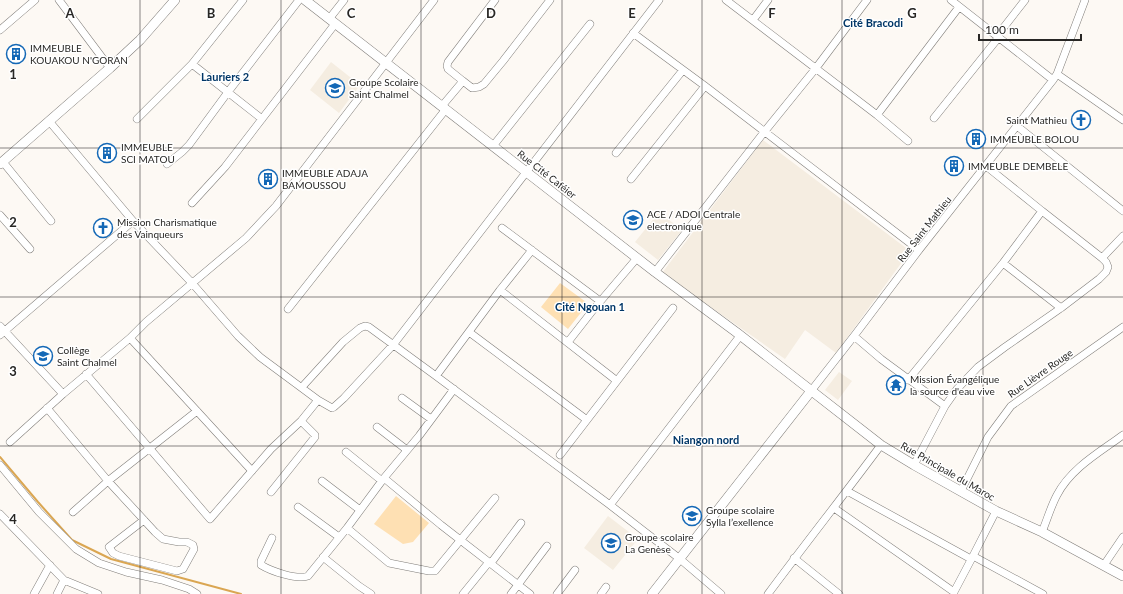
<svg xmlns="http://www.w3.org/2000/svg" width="1123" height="594" viewBox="0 0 1123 594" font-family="Lato,sans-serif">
	<rect width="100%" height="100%" fill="#fdf9f4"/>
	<path fill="#f5ede1" d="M 331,62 L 360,85 L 339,113 L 310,90 Z
		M 763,140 L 910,251 L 836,353 L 805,330 L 785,359 L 662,273 Z
		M 659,212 L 682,230 L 658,260 L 635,242 Z
		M 839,372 L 852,381 L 838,400 L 825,390 Z
		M 608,516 L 638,539 L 613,570 L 584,548 Z"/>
	<path fill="#fee0b3" d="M 560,283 L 586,302 L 587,305 L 568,329 L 541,307 Z
		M 396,496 L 429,523 L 413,542 L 403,544 L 374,524 Z"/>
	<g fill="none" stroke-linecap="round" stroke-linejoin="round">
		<path stroke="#daa652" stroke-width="2" d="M 0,457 L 38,502 L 72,540 L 111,559 L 241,594"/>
		<defs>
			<path id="minor" d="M 59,0 L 110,68
				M 726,0 L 877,115 L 908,141
				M 951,0 L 1053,80
				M 329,19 L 344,0
				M 753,20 L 768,0
				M 0,30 L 35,0
				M 633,33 L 705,86 L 919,250
				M 997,36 L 1025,0
				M 192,64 L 262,119
				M 1057,74 L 1123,120
				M 463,81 L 448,69 L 447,66 L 448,62 L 495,0
				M 442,106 L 463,81 L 472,88 L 479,87 L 484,84 L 503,61 L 550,0
				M 877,115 L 959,7
				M 934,118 L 999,37
				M 137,119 L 192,64 L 243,0
				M 49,121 L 133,221 L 192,283 L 238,336 L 260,357 L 318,400 L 332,408 L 334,407 L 344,398 L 393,345 L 659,0
				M 1017,126 L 1123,211
				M 493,146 L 590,24
				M 616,153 L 683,70
				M 3,162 L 51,221
				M 167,164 L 182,152 L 189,145 L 228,92 L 299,0
				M 986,166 L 1042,211
				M 631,179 L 705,86
				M 192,203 L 225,167 L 335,24
				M 0,215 L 30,249
				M 502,228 L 600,301
				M 532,250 L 500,290 L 436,376 L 610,505
				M 1003,263 L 1061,308
				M 655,272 L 765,131 L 816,68 L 867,0
				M 500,290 L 617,381
				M 288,309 L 446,109
				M 0,326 L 63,394 L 130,338 L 146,322 L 246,238 L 276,206 L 434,0
				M 469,332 L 587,420
				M 0,335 L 133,221
				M 854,336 L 881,359 L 945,406
				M 130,338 L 252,471
				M 568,342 L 593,310 L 637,258
				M 86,374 L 210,519 L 271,449 L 301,421 L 318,400
				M 908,380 L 1003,263 L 1042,211 L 1102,258 L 1123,236
				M 302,387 L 343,342 L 360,328 L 365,326 L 369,327 L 436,376
				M 811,391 L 854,336 L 919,250 L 1053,80 L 1057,74 L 1085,0
				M 402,398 L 431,419
				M 47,408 L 108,481 L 155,532 L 163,539 L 179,542 L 187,542 L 193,545 L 194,549 L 183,569 L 177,571 L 119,556 L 113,553 L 109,547 L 144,520
				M 377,427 L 407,450
				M 10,442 L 63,394
				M 346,452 L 382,481
				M 560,455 L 673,308
				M 0,465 L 39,512 L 76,549 L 99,563 L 126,572 L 162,580 L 189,589 L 197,594
				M 914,465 L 945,406 L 957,389 L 978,367 L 1005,347 L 1061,308 L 1099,279 L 1106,272 L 1108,267 L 1106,262 L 1102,258
				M 384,478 L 441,525 L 530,594
				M 322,481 L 360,510
				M 847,491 L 971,559
				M 961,491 L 988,437 L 1011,406 L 1123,327
				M 271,492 L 315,437 L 315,435 L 301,421
				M 298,507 L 339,537
				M 834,508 L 954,592 L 973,556 L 996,511
				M 73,512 L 108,481 L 197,411
				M 0,514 L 64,580 L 98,594
				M 347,528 L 389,563 L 429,571 L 435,571 L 495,498
				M 1042,532 C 1047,520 1051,506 1057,495 C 1071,468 1100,452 1123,435
				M 272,538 L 261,561 L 261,565 C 271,571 296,580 308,576 L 347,528 L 384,478 L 419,436 L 454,389
				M 973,556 L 1043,594
				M 323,557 L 359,586 L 371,594
				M 794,558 L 839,594
				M 491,563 L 521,523
				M 1104,565 L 1123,537
				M 34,594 L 50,565
				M 57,594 L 64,580
				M 463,594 L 489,562
				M 511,594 L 547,546
				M 557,594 L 575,570
				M 601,594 L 606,587
				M 721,594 L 680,559 L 610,505 L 740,336
				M 768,594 C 805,544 844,495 881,445"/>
			<path id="tertiary" d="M 305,0 L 655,272 L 736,332 L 881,445 L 914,465 L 996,511 L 1042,532 L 1123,576
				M 0,164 L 110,68 L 140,40 L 175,0
				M 652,594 L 811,391"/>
		</defs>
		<use href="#minor" stroke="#817e7a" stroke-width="8"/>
		<use href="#tertiary" stroke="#817e7a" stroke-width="10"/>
		<use href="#minor" stroke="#fff" stroke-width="7"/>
		<use href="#tertiary" stroke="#fff" stroke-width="9"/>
	</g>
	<path fill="none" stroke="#282725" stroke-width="1" stroke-opacity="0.55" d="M 140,0 L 140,594M 281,0 L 281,594M 421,0 L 421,594M 562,0 L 562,594M 702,0 L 702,594M 842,0 L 842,594M 983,0 L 983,594M 0,148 L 1123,148M 0,297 L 1123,297M 0,446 L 1123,446"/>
	<defs>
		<symbol id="building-ring" viewBox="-11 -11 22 22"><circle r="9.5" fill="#fff" stroke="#1468b6" stroke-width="1.5"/><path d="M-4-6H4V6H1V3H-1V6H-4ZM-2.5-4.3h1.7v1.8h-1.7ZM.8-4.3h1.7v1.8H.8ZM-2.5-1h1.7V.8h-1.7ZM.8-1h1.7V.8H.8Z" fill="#1468b6"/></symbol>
		<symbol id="school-ring" viewBox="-11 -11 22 22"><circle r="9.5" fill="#fff" stroke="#1468b6" stroke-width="1.5"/><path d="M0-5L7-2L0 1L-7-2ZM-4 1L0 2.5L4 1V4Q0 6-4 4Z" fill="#1468b6"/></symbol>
		<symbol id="church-ring" viewBox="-11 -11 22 22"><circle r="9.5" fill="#fff" stroke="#1468b6" stroke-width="1.5"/><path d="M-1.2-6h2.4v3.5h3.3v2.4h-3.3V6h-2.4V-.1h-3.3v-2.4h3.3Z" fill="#1468b6"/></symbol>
		<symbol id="temple-ring" viewBox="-11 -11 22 22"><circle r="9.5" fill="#fff" stroke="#1468b6" stroke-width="1.5"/><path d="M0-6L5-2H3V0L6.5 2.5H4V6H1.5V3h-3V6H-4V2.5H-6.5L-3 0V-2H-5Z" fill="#1468b6"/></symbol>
	</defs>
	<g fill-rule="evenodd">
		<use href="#building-ring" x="5" y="43" width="22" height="22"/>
		<use href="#school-ring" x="324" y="77" width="22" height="22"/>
		<use href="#church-ring" x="1070" y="109" width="22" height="22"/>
		<use href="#building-ring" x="965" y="128" width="22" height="22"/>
		<use href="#building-ring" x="96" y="142" width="22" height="22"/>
		<use href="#building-ring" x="943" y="155" width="22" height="22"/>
		<use href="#building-ring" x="257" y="168" width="22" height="22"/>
		<use href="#school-ring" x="622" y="209" width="22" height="22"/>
		<use href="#church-ring" x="92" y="217" width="22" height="22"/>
		<use href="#school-ring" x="32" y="345" width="22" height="22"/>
		<use href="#temple-ring" x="885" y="374" width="22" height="22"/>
		<use href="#school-ring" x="681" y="505" width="22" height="22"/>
		<use href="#school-ring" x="600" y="532" width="22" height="22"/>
	</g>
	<g text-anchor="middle" stroke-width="3" stroke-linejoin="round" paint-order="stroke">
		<g font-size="10" fill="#282725" stroke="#fff" text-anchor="start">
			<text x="30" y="52">IMMEUBLE<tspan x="30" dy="12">KOUAKOU N'GORAN</tspan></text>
			<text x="349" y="86">Groupe Scolaire<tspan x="349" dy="12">Saint Chalmel</tspan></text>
			<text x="1067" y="124" text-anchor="end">Saint Mathieu</text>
			<text x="990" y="143">IMMEUBLE BOLOU</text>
			<text x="121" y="151">IMMEUBLE<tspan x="121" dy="12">SCI MATOU</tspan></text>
			<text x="968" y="170">IMMEUBLE DEMBELE</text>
			<text x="282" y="177">IMMEUBLE ADAJA<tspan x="282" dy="12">BAMOUSSOU</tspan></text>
			<text x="647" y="218">ACE / ADOI Centrale<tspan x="647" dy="12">electronique</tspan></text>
			<text x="117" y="226">Mission Charismatique<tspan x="117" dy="12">des Vainqueurs</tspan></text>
			<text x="57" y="354">Collège<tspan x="57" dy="12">Saint Chalmel</tspan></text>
			<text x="910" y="383">Mission Évangélique<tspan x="910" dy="12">la source d'eau vive</tspan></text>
			<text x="706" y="514">Groupe scolaire<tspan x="706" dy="12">Sylla l’exellence</tspan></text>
			<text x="625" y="541">Groupe scolaire<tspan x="625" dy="12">La Genèse</tspan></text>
		</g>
		<g font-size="10" fill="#282725" stroke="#fff">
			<text transform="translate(547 174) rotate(38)" y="4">Rue Cité Caféier</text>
			<text transform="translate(924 229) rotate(-52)" y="4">Rue Saint Mathieu</text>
			<text transform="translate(1040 373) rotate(-35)" y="4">Rue Lièvre Rouge</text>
			<text transform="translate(948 471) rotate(30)" y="4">Rue Principale du Maroc</text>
		</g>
		<g font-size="11" font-weight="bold" fill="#003667" stroke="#fff">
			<text x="873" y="27">Cité Bracodi</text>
			<text x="225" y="81">Lauriers 2</text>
			<text x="590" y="311">Cité Ngouan 1</text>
			<text x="706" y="444">Niangon nord</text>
		</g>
	</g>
	<g font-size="13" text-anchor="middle" font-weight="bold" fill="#282725" stroke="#fff" stroke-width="3" stroke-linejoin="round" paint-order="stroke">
		<text x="70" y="18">A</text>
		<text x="211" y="18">B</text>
		<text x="351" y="18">C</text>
		<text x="491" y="18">D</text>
		<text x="632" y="18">E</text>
		<text x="772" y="18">F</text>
		<text x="912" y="18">G</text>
		<text x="13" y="79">1</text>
		<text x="13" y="227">2</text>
		<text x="13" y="376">3</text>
		<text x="13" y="524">4</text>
	</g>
	<path d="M979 34v6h102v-6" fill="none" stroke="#282725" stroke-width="2"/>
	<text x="985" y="34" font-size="12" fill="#282725" stroke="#ffffff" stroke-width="3" paint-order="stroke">100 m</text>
</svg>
